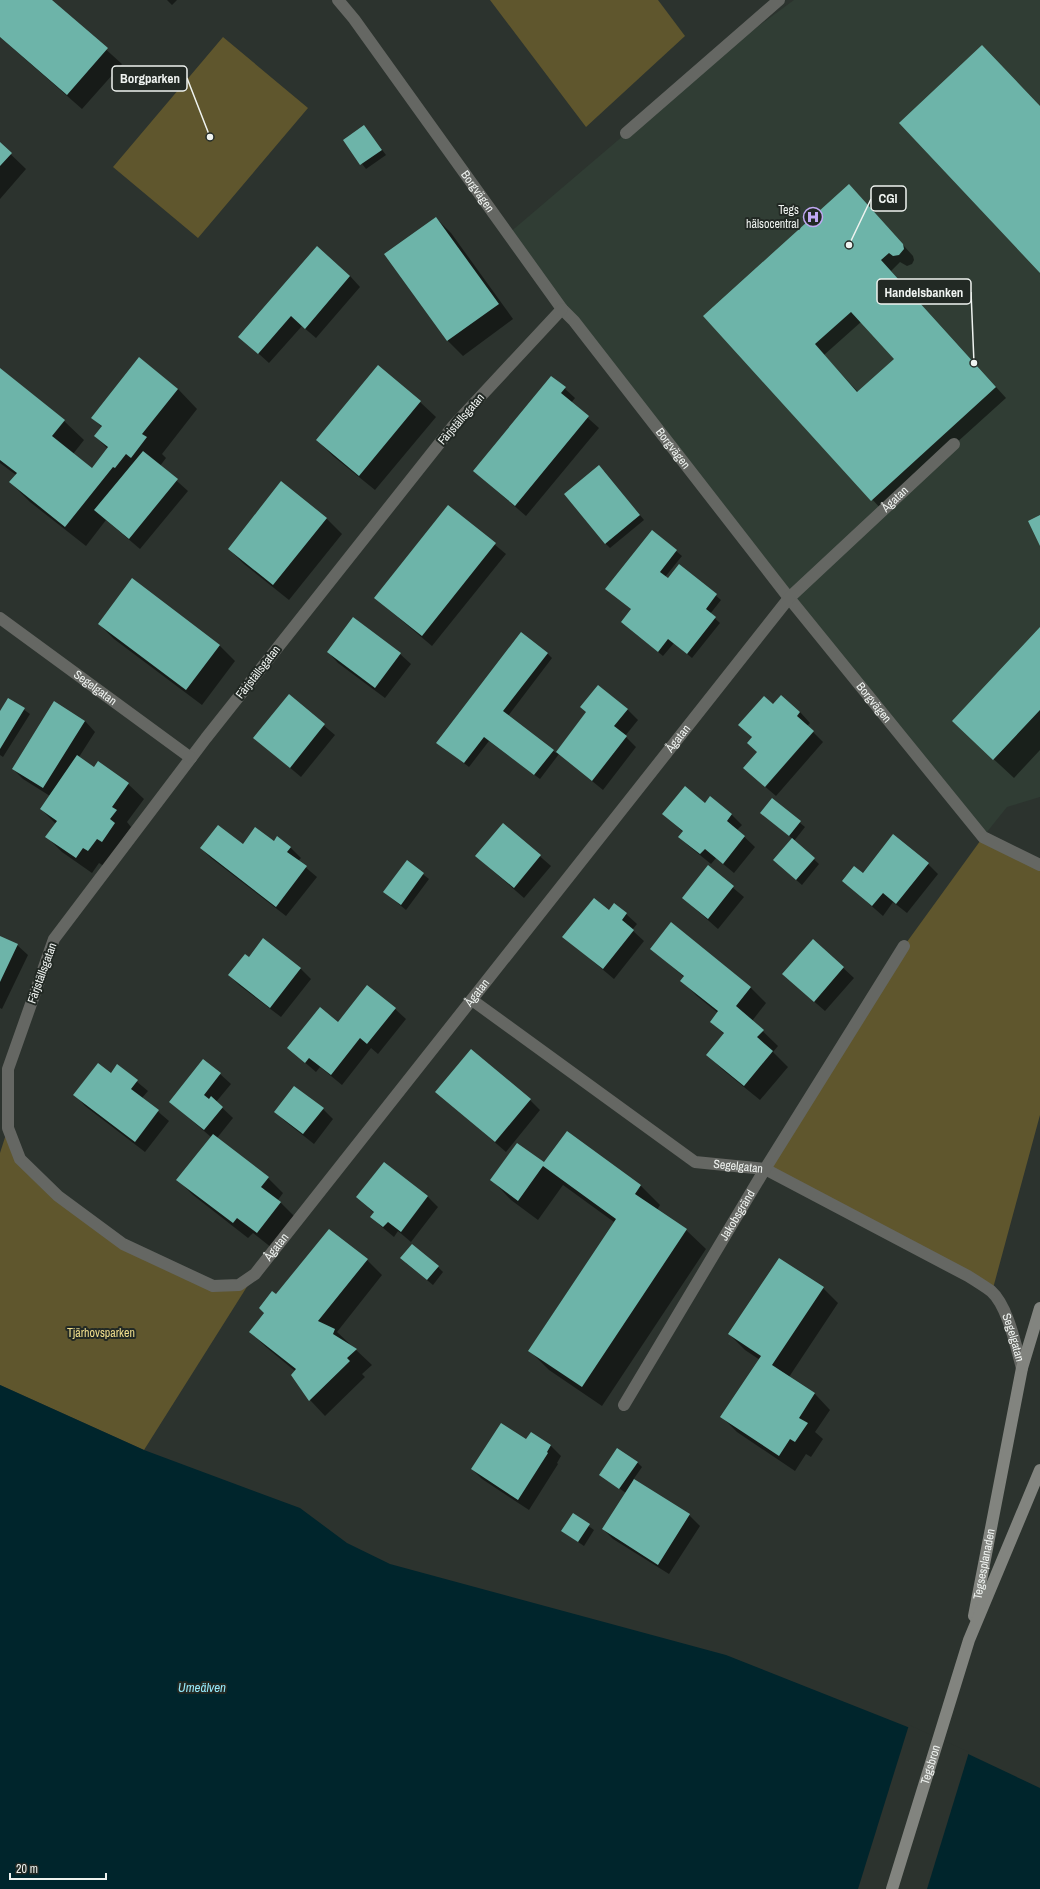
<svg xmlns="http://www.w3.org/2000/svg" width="1040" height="1889" viewBox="0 0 1040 1889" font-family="'Archivo Narrow',sans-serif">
	<rect width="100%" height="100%" fill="#2c332e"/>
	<path fill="#303d34" d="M 794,0 L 1040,0 L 1040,797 L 1007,807 L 983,837 L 508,234 L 712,60 Z"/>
	<path fill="#5f562d" d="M 490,0 L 658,0 L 685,36 L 586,127 Z
		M 223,37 L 308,108 L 198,238 L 113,167 Z
		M 983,837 L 1040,865 L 1040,1115 L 992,1292 L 765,1169 L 904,946 Z
		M 8,1128 L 20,1159 L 123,1244 L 213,1286 L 239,1285 L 255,1274 L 144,1450 L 0,1385 L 0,1153 Z"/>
	<path fill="#00252c" d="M 0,1385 L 144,1450 L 300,1508 L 347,1543 L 390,1564 L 726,1655 L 928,1735 L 1040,1788 L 1040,1889 L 0,1889 Z"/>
	<path fill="#2c332e" d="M 909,1725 L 969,1752 L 927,1889 L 858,1889 Z"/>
	<path fill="#0007" fill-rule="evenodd" d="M 0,0 L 51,0 L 122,64 L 82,109 L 0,37 Z
		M 167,0 L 177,0 L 172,5 Z
		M 364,126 L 386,155 L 366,169 L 344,140 Z
		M 0,144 L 26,169 L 0,199 Z
		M 859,196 L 913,256 L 914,260 L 912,264 L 907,266 L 900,262 L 891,271 L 1006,398 L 882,510 L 704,316 ZM 861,322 L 895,359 L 858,392 L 824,355 Z
		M 436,218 L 451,233 L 513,319 L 463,356 L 448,341 L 385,254 Z
		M 350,276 L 360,287 L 316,338 L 302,326 L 269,363 L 240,337 Z
		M 0,370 L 64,421 L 84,440 L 73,454 L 92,469 L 108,449 L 95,436 L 102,427 L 92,418 L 178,389 L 197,409 L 162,454 L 166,458 L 160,466 L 188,491 L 140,549 L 106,520 L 86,546 L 30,502 L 10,482 L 16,475 L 0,463 Z
		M 552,377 L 575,398 L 571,403 L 599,428 L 526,516 L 474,471 Z
		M 420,402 L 436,417 L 375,490 L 333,456 L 317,440 Z
		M 604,471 L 644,520 L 610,548 L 605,543 Z
		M 448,506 L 506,554 L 432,646 L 375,598 Z
		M 326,518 L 342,534 L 289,600 L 244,564 L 229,549 Z
		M 653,532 L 682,556 L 665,577 L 668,580 L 680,566 L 721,600 L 710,614 L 720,623 L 692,658 L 674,643 L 663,656 L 622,622 L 632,610 Z
		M 132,580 L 220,646 L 235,661 L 202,705 L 114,639 L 99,624 Z
		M 1040,629 L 1040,750 L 1014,778 L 973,740 Z
		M 328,652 L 400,654 L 411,664 L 385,698 L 338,663 Z
		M 547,653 L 552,658 L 508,716 L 556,753 L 587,713 L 627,709 L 638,720 L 625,736 L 636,747 L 603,790 L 559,754 L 540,779 L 489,741 L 469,767 L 443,747 Z
		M 289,696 L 335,735 L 301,777 L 255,738 Z
		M 9,699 L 30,714 L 3,757 L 0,755 L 0,713 Z
		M 800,712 L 810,723 L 807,726 L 823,742 L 776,796 L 755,778 L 758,752 L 753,738 L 740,725 Z
		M 85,721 L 95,732 L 79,757 L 95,768 L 128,784 L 144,799 L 127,822 L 131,827 L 104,866 L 99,863 L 92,873 L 62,852 L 47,837 L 56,824 L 41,809 L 50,796 L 23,779 L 13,769 Z
		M 772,800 L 805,827 L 794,841 L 819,864 L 802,885 L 779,865 L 793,839 L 766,817 Z
		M 705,804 L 731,814 L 742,825 L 737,830 L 755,847 L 734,873 L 716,858 L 711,864 L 690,847 L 679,837 L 683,832 L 664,814 Z
		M 503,824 L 551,866 L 524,898 L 476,856 Z
		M 274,842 L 290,847 L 301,858 L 298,861 L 317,877 L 286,916 L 211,858 L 201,848 Z
		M 407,862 L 429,879 L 406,910 L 384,892 Z
		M 928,864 L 938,874 L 907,913 L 893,902 L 883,916 L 843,881 L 863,874 Z
		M 708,867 L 744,897 L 718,929 L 683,898 Z
		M 615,904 L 637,924 L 632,930 L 644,941 L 614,979 L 564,937 L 609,911 Z
		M 672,924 L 751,988 L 766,1003 L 752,1021 L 778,1046 L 773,1052 L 788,1067 L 760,1100 L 723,1070 L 708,1055 L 724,1034 L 711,1022 L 718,1013 L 697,996 L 682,981 L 684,977 L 651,948 Z
		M 0,937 L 17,945 L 28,955 L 2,1009 L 0,1008 Z
		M 263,940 L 301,969 L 311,979 L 281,1017 L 239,985 L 229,975 L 249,959 Z
		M 813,940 L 854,978 L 825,1011 L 794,984 Z
		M 395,1009 L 406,1019 L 378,1054 L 371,1048 L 342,1085 L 320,1067 L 316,1072 L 288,1048 L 338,1023 Z
		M 118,1066 L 148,1091 L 142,1098 L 169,1121 L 145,1152 L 85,1106 L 75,1095 L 111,1075 Z
		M 220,1074 L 231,1084 L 216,1102 L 233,1118 L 217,1138 L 268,1178 L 283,1193 L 278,1200 L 296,1218 L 272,1248 L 253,1233 L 248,1238 L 193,1195 L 178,1180 L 211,1137 L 170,1102 Z
		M 437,1092 L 530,1100 L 540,1110 L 506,1152 Z
		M 323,1109 L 333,1119 L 314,1144 L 286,1122 L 275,1112 Z
		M 384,1163 L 428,1197 L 438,1207 L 411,1242 L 398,1231 L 394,1237 L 382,1227 L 371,1217 L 374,1213 L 357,1197 Z
		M 545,1164 L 640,1185 L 660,1205 L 657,1210 L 686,1230 L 706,1249 L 602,1406 L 549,1370 L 529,1350 L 614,1222 L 563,1185 L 538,1220 L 511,1200 L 492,1180 Z
		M 367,1260 L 382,1275 L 337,1332 L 372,1365 L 362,1374 L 365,1377 L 325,1416 L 310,1400 L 292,1375 L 295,1371 L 266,1347 L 250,1332 L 276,1296 Z
		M 406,1263 L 438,1267 L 443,1272 L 433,1285 Z
		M 823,1288 L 838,1303 L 789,1377 L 815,1394 L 830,1410 L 815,1432 L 823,1439 L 811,1457 L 806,1454 L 795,1471 L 737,1432 L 722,1417 L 760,1360 L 745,1350 L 729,1334 Z
		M 531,1433 L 551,1446 L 561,1456 L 557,1463 L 558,1464 L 529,1510 L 482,1479 L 472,1469 L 527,1441 Z
		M 637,1462 L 642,1467 L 633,1480 L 689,1515 L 700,1526 L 669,1574 L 613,1539 L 603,1529 L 626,1493 L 600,1475 Z
		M 573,1515 L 594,1530 L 584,1546 L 562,1531 Z"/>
	<path fill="#6db4a9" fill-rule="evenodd" d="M 0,0 L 52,0 L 108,48 L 67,95 L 0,37 Z
		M 982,45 L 1040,106 L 1040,273 L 899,123 Z
		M 364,125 L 382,150 L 360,165 L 343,140 Z
		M 0,142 L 12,153 L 0,166 Z
		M 849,184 L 903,244 L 904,249 L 899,255 L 893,256 L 889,253 L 881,260 L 996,387 L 871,501 L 703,316 ZM 851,312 L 894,359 L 857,392 L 815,344 Z
		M 436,217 L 499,304 L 447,341 L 384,254 Z
		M 317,246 L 350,276 L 305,329 L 291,316 L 258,354 L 238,337 Z
		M 139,357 L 178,389 L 142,434 L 147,437 L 131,458 L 126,454 L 115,468 L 113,467 L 65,527 L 9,482 L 17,473 L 0,460 L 0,368 L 65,420 L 52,436 L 92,468 L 108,447 L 94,436 L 102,426 L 91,418 Z
		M 378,365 L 421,401 L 359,476 L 316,440 Z
		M 551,376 L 566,387 L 561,393 L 589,416 L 515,506 L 473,471 Z
		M 143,451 L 178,479 L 129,539 L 94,510 Z
		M 599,465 L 640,515 L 605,544 L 564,494 Z
		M 281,481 L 327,518 L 273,585 L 228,549 Z
		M 448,505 L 496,543 L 422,636 L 374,598 Z
		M 1040,515 L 1040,546 L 1028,521 Z
		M 652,530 L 677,550 L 660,572 L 668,578 L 679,564 L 717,594 L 706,609 L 716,617 L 687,654 L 668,639 L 658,652 L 621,622 L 631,609 L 605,589 Z
		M 132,578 L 220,645 L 186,690 L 98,624 Z
		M 353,617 L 401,653 L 375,688 L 327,652 Z
		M 1040,627 L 1040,710 L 993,760 L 952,721 Z
		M 521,632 L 548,653 L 503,711 L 554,750 L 534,775 L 484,737 L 464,763 L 436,743 Z
		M 598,685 L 628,709 L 614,726 L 627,736 L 592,781 L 556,752 L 586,712 L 580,707 Z
		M 289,694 L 325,724 L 290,768 L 253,738 Z
		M 781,695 L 800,712 L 797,716 L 814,731 L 765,787 L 743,768 L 757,752 L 747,743 L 752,737 L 738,725 L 764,696 L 773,704 Z
		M 8,698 L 25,708 L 0,749 L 0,711 Z
		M 54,701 L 85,721 L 43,788 L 12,769 Z
		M 77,755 L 94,767 L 98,761 L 129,783 L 112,807 L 117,810 L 110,819 L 115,823 L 102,842 L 97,839 L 88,851 L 83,848 L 76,858 L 45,837 L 57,821 L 40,809 Z
		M 685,786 L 705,803 L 710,796 L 732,814 L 727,821 L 745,836 L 723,864 L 705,849 L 700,854 L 678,837 L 683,831 L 662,814 Z
		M 772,798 L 801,821 L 789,836 L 760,813 Z
		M 503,823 L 541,855 L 514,888 L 475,856 Z
		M 218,825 L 243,844 L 255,827 L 274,841 L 277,836 L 291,847 L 287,852 L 307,866 L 276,907 L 200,848 Z
		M 893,834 L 929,863 L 896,904 L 883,893 L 872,906 L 842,881 L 854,866 L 863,873 Z
		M 792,838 L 815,858 L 796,880 L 773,860 Z
		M 407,860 L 424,873 L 401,905 L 383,892 Z
		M 708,865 L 734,886 L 708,919 L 682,898 Z
		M 594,898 L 609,910 L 614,903 L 627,913 L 622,920 L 634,930 L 603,969 L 562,937 Z
		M 671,922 L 751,987 L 736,1006 L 764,1030 L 757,1037 L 773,1051 L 744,1086 L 706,1055 L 724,1033 L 710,1022 L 718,1011 L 680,981 L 684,976 L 650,949 Z
		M 0,936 L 18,944 L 0,982 Z
		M 263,938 L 301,968 L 270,1008 L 228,975 L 245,954 L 249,957 Z
		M 813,939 L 844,967 L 814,1002 L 782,974 Z
		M 367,985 L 396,1008 L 367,1044 L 360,1038 L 331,1075 L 309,1058 L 305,1063 L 287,1048 L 320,1007 L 338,1022 Z
		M 471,1049 L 531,1099 L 495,1142 L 435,1092 Z
		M 203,1059 L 221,1073 L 204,1095 L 209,1099 L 211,1096 L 223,1107 L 204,1130 L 169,1102 Z
		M 98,1063 L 111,1073 L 117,1064 L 138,1080 L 131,1089 L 159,1110 L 135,1142 L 73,1095 Z
		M 294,1086 L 324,1108 L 303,1134 L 274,1112 Z
		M 567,1131 L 641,1185 L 635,1194 L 687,1229 L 582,1387 L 528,1351 L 616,1219 L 543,1166 L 518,1201 L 490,1180 L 517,1143 L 544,1162 Z
		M 213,1134 L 269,1177 L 261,1187 L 281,1202 L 257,1233 L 237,1218 L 233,1223 L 176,1180 Z
		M 384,1162 L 428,1196 L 401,1232 L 388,1222 L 383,1227 L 370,1217 L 374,1212 L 356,1197 Z
		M 329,1229 L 368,1259 L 318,1321 L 335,1329 L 333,1334 L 357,1349 L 347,1358 L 350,1361 L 309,1401 L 291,1375 L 296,1369 L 249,1332 L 264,1313 L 259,1308 L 272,1291 L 276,1294 Z
		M 412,1244 L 439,1266 L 427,1280 L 400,1258 Z
		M 779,1258 L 824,1287 L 772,1365 L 815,1393 L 799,1418 L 808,1423 L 795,1442 L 790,1439 L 779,1456 L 720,1417 L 761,1356 L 728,1334 Z
		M 501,1423 L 526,1439 L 531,1432 L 551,1445 L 547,1452 L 548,1453 L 518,1500 L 471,1469 Z
		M 617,1448 L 638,1462 L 619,1489 L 599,1475 Z
		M 634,1479 L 690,1514 L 658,1565 L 602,1529 Z
		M 573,1513 L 590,1524 L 578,1542 L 561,1531 Z"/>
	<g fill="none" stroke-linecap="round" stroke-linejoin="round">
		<path stroke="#656763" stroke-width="12" d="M 626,133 L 779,0"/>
		<g stroke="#656763" stroke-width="12">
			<path id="s1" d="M 338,0 L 354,19 L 562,309 L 574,321 L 789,598 L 983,837 L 1040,865"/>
			<path id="s2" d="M 562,309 L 454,425 L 206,738 L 54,939 L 8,1069 L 8,1128 L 20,1159 L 58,1196 L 123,1244 L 213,1286 L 239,1285 L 255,1274 L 789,598 L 954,444"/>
			<path id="s3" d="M 0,618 L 191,758"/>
			<path id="s4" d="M 472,1000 L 695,1162 L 765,1169 L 968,1276 C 976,1281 984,1286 991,1291 C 1008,1306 1016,1347 1022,1368"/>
			<path id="s5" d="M 624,1405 L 765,1169 L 904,946"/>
		</g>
		<g stroke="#82847f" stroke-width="12">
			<path id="s6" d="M 974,1616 L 1022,1368 L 1040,1308"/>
			<path id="s7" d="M 892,1889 L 969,1640 L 1040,1470"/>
		</g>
	</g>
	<defs>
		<symbol id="hospital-ring" viewBox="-11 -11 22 22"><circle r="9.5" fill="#222924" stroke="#c0a8f3" stroke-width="1.5"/><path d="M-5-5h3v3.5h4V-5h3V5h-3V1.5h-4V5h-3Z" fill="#c0a8f3"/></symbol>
	</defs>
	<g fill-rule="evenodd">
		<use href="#hospital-ring" x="802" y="206" width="22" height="22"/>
	</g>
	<g text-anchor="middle" stroke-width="4" stroke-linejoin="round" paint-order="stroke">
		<g font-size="12" fill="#eff3f0" stroke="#222924">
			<text dy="4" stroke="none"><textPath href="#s1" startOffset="237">Borgvägen</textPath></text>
			<text transform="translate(461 419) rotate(-49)" y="4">Färjställsgatan</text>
			<text dy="4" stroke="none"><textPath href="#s1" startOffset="560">Borgvägen</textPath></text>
			<text dy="4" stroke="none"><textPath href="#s2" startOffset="2325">Ågatan</textPath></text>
			<text transform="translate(258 672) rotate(-52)" y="4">Färjställsgatan</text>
			<text dy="4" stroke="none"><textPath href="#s3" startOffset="118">Segelgatan</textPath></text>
			<text dy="4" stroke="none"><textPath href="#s1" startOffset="884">Borgvägen</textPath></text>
			<text dy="4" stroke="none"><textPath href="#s2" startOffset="2001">Ågatan</textPath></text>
			<text transform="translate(42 973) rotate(-70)" y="4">Färjställsgatan</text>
			<text dy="4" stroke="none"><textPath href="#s2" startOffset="1677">Ågatan</textPath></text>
			<text dy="4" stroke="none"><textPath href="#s4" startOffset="319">Segelgatan</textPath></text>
			<text dy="4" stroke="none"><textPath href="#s5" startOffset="221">Jakobsgränd</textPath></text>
			<text dy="4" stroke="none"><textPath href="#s2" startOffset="1353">Ågatan</textPath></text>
			<text dy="4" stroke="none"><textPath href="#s4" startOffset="655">Segelgatan</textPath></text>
			<text dy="4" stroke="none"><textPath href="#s6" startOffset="53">Tegsesplanaden</textPath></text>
			<text dy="4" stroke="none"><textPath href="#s7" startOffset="130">Tegsbron</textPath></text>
		</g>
		<g font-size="12" fill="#eff3f0" stroke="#222924" text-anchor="end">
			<text x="799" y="214">Tegs<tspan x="799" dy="14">hälsocentral</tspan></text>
		</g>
		<g font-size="12" fill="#f0de8c" stroke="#222924">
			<text x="101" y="1337">Tjärhovsparken</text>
		</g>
		<g font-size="13" font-style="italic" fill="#96e9fa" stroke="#222924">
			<text x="202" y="1692">Umeälven</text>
		</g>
	</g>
	<path fill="none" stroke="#eff3f0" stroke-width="1.5" d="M210 137L187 78M849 245L871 199M974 363L971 292"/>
	<g fill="#eff3f0" stroke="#222924" stroke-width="1.5">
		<circle cx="210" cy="137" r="4"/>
		<circle cx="849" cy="245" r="4"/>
		<circle cx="974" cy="363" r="4"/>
	</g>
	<g fill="#222924" stroke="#eff3f0" stroke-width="1.5">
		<rect x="112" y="66" width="75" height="25" rx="4"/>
		<rect x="871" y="186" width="35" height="25" rx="4"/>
		<rect x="877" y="279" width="94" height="25" rx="4"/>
	</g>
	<g font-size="13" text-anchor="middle" font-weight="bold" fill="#eff3f0">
		<text x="150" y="83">Borgparken</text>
		<text x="888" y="203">CGI</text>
		<text x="924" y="297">Handelsbanken</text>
	</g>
	<path d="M10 1873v6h96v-6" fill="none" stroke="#eff3f0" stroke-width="2"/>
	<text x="16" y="1873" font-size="12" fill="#eff3f0" stroke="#222924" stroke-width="3" paint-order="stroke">20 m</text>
</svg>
